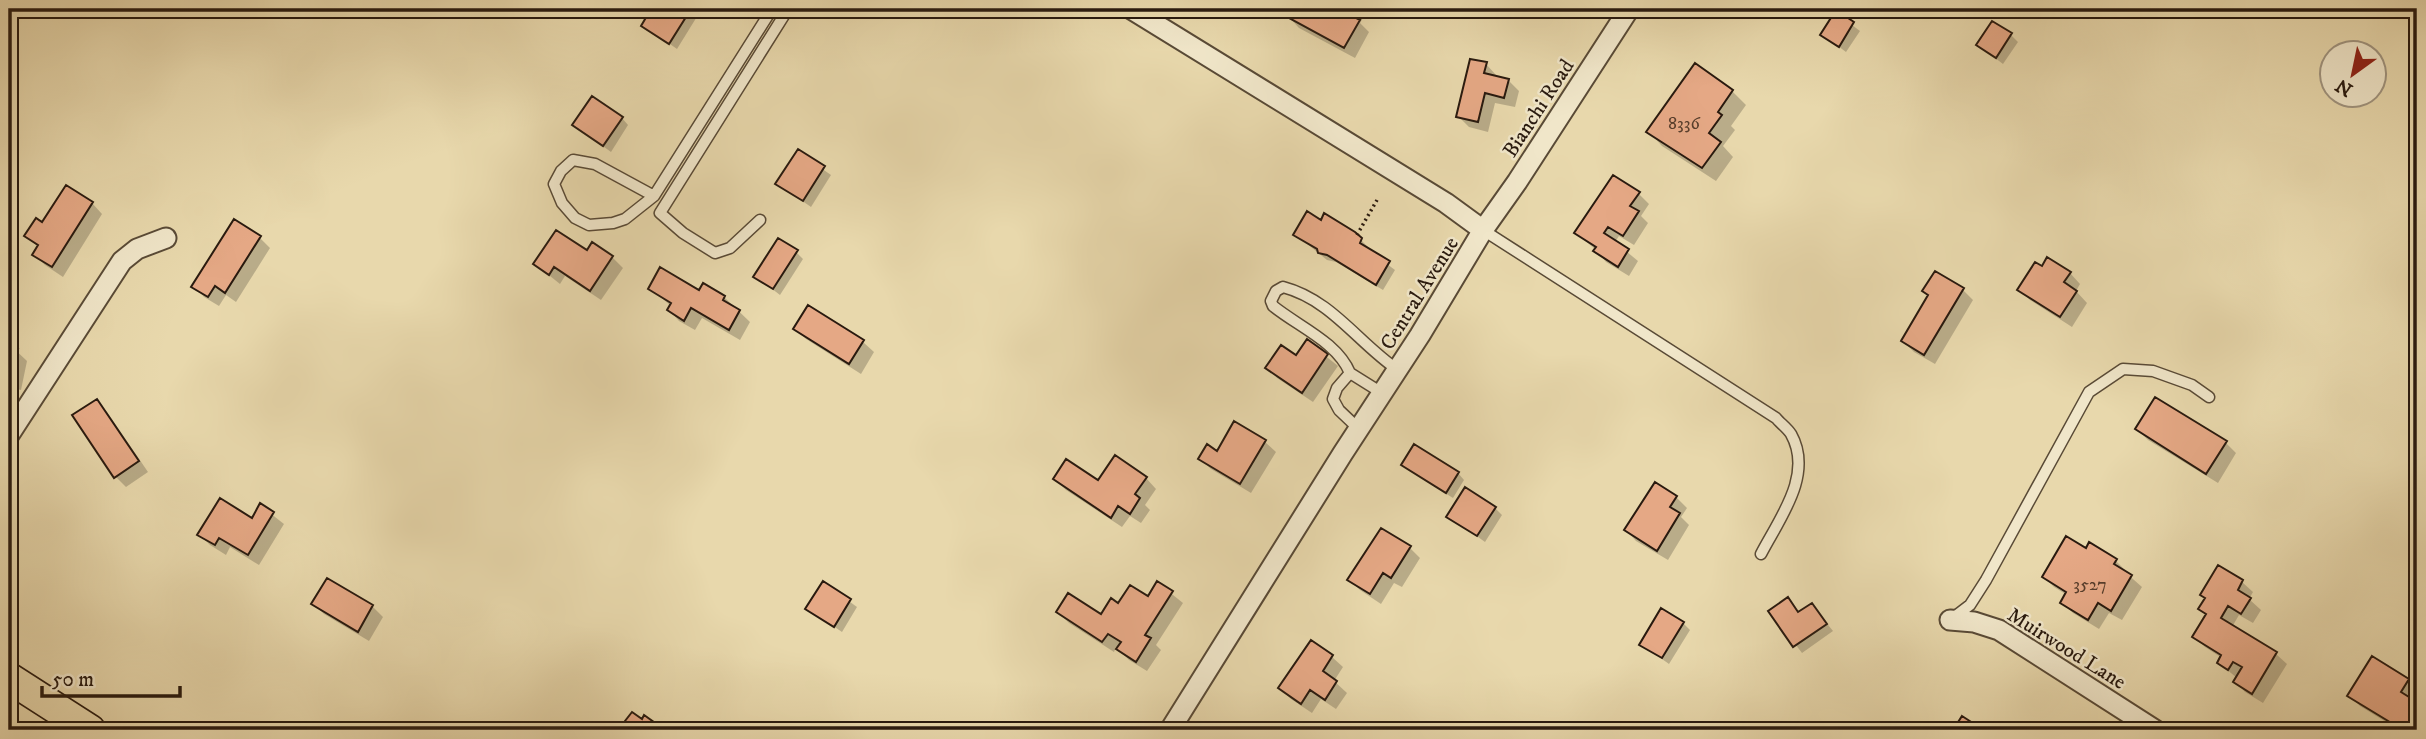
<svg xmlns="http://www.w3.org/2000/svg" width="2426" height="739" viewBox="0 0 2426 739" font-family="'IM FELL DW Pica',serif">
	<rect width="100%" height="100%" fill="#e8d8ac"/>
	<filter id="stains"><feTurbulence type="fractalNoise" baseFrequency=".00286" numOctaves="4"/><feColorMatrix values="0 0 0 0 .2 0 0 0 0 .09 0 0 0 0 .02 0 0 0 .5 -.17"/></filter>
	<radialGradient id="worn" r=".72"><stop offset=".6" stop-color="#630" stop-opacity="0"/><stop offset="1" stop-color="#630" stop-opacity=".3"/></radialGradient>
	<path fill="#0003" d="M 654,9 L 692,9 L 698,15 L 677,49 L 643,25 Z
		M 1274,9 L 1354,9 L 1363,18 L 1360,23 L 1369,32 L 1355,58 L 1299,28 L 1289,17 Z
		M 1836,13 L 1860,31 L 1846,52 L 1822,34 Z
		M 2011,35 L 2018,42 L 2003,64 L 1978,45 Z
		M 1486,64 L 1496,75 L 1496,77 L 1508,80 L 1519,91 L 1515,107 L 1495,103 L 1488,132 L 1469,127 L 1458,116 Z
		M 1732,91 L 1746,105 L 1731,126 L 1735,130 L 1723,146 L 1733,157 L 1716,181 L 1662,146 L 1649,132 Z
		M 622,118 L 628,125 L 611,152 L 574,125 Z
		M 798,152 L 831,175 L 811,207 L 778,184 Z
		M 1638,193 L 1649,204 L 1641,216 L 1648,223 L 1634,245 L 1619,236 L 1615,242 L 1638,261 L 1629,276 L 1606,262 L 1596,250 L 1576,233 Z
		M 92,203 L 102,214 L 63,277 L 45,265 L 35,255 L 39,248 L 26,236 L 43,225 Z
		M 1325,216 L 1361,240 L 1368,247 L 1367,249 L 1395,270 L 1383,290 L 1336,262 L 1327,260 L 1295,234 L 1321,222 Z
		M 260,238 L 270,248 L 236,302 L 226,295 L 219,306 L 204,297 L 194,286 Z
		M 796,252 L 803,259 L 780,295 L 755,276 Z
		M 587,253 L 612,257 L 623,268 L 601,300 L 565,276 L 560,284 L 535,264 Z
		M 2043,269 L 2070,273 L 2080,284 L 2076,291 L 2087,303 L 2072,327 L 2030,300 L 2019,290 Z
		M 650,288 L 724,297 L 750,322 L 740,340 L 702,318 L 695,330 L 679,321 L 669,310 L 671,306 Z
		M 1963,290 L 1973,300 L 1935,364 L 1914,352 L 1903,341 L 1930,296 Z
		M 809,307 L 863,342 L 874,352 L 861,374 L 806,339 L 795,329 Z
		M 1307,341 L 1338,366 L 1313,402 L 1277,378 L 1267,367 L 1296,358 Z
		M 9,344 L 27,361 L 21,390 L 9,387 Z
		M 96,401 L 107,412 L 148,472 L 126,487 L 116,477 Z
		M 2137,429 L 2226,443 L 2236,453 L 2218,483 L 2148,440 Z
		M 1265,442 L 1276,452 L 1251,493 L 1211,469 L 1200,459 Z
		M 1404,464 L 1458,473 L 1464,480 L 1453,498 L 1410,471 Z
		M 1146,478 L 1156,489 L 1145,505 L 1150,510 L 1141,523 L 1130,516 L 1122,527 L 1066,490 L 1055,479 L 1099,482 Z
		M 1676,497 L 1687,508 L 1681,517 L 1689,525 L 1668,560 L 1636,541 L 1626,530 Z
		M 261,506 L 284,524 L 259,565 L 230,547 L 226,555 L 210,545 L 200,535 L 252,520 Z
		M 1495,508 L 1502,515 L 1485,542 L 1449,516 Z
		M 1410,548 L 1420,558 L 1402,587 L 1394,583 L 1381,604 L 1360,590 L 1349,580 Z
		M 2086,551 L 2115,560 L 2126,571 L 2125,572 L 2142,587 L 2122,620 L 2109,613 L 2099,629 L 2073,613 L 2062,603 L 2067,595 L 2054,587 L 2044,577 Z
		M 2242,582 L 2253,592 L 2249,599 L 2261,610 L 2253,623 L 2239,615 L 2232,627 L 2276,654 L 2287,664 L 2263,703 L 2245,692 L 2235,681 L 2237,678 L 2219,663 L 2222,658 L 2205,647 L 2194,637 L 2207,616 L 2200,609 Z
		M 824,583 L 857,607 L 842,632 L 808,609 Z
		M 1158,583 L 1183,603 L 1156,645 L 1161,650 L 1147,671 L 1129,660 L 1116,647 L 1114,652 L 1069,623 L 1058,612 L 1101,616 L 1119,606 L 1148,599 Z
		M 1787,599 L 1799,614 L 1812,605 L 1833,631 L 1802,653 L 1770,611 Z
		M 314,604 L 372,606 L 383,617 L 369,641 L 324,614 Z
		M 1683,623 L 1690,630 L 1669,664 L 1641,644 Z
		M 1311,642 L 1332,657 L 1343,667 L 1334,681 L 1347,693 L 1336,709 L 1321,699 L 1312,713 L 1291,699 L 1280,688 Z
		M 2408,680 L 2417,690 L 2412,701 L 2417,704 L 2417,730 L 2399,730 L 2360,706 L 2350,696 Z"/>
	<path fill="#e5a885" stroke="#291a0f" stroke-width="2" d="M 651,9 L 691,9 L 669,44 L 641,26 Z
		M 1280,9 L 1352,9 L 1349,14 L 1360,20 L 1344,48 L 1287,17 L 1289,14 Z
		M 1836,10 L 1854,22 L 1839,47 L 1820,35 Z
		M 1992,21 L 2012,33 L 1996,58 L 1976,45 Z
		M 1470,59 L 1487,62 L 1484,73 L 1509,79 L 1504,98 L 1485,93 L 1478,122 L 1456,117 Z
		M 1695,63 L 1733,90 L 1718,112 L 1722,115 L 1709,133 L 1721,142 L 1702,168 L 1646,132 Z
		M 592,96 L 623,117 L 603,146 L 572,125 Z
		M 798,149 L 825,166 L 803,201 L 775,184 Z
		M 1613,175 L 1640,192 L 1630,206 L 1639,211 L 1623,236 L 1608,227 L 1604,233 L 1629,249 L 1618,267 L 1593,251 L 1596,247 L 1574,233 Z
		M 66,185 L 93,202 L 52,267 L 32,255 L 38,245 L 24,236 L 36,218 L 42,222 Z
		M 1307,211 L 1321,220 L 1324,213 L 1355,232 L 1362,238 L 1360,243 L 1390,261 L 1376,285 L 1327,255 L 1318,253 L 1317,249 L 1293,235 Z
		M 234,219 L 261,236 L 225,293 L 215,286 L 208,297 L 191,287 Z
		M 556,230 L 587,250 L 592,242 L 613,256 L 590,291 L 554,267 L 549,275 L 533,264 Z
		M 778,238 L 798,250 L 773,289 L 753,277 Z
		M 2047,257 L 2071,272 L 2064,282 L 2077,291 L 2060,317 L 2017,290 L 2035,262 L 2042,266 Z
		M 660,267 L 699,290 L 703,283 L 725,296 L 723,300 L 740,310 L 729,330 L 691,308 L 684,321 L 667,310 L 671,303 L 648,289 Z
		M 1935,271 L 1964,288 L 1924,355 L 1901,341 L 1928,295 L 1922,291 Z
		M 808,305 L 864,340 L 849,364 L 793,329 Z
		M 1307,339 L 1328,354 L 1302,393 L 1265,368 L 1281,345 L 1296,355 Z
		M 9,347 L 18,349 L 10,380 L 9,380 Z
		M 2155,397 L 2227,441 L 2206,474 L 2135,429 Z
		M 97,399 L 139,461 L 114,478 L 72,415 Z
		M 1234,421 L 1266,440 L 1240,484 L 1198,459 L 1207,444 L 1217,451 Z
		M 1414,444 L 1459,472 L 1446,493 L 1401,465 Z
		M 1115,455 L 1147,477 L 1135,494 L 1140,498 L 1130,514 L 1118,506 L 1111,518 L 1053,479 L 1066,459 L 1098,480 Z
		M 1655,482 L 1677,496 L 1670,507 L 1680,513 L 1657,551 L 1624,530 Z
		M 1465,487 L 1496,507 L 1477,536 L 1446,517 Z
		M 220,498 L 252,518 L 260,503 L 274,512 L 248,555 L 219,538 L 215,545 L 197,535 Z
		M 1381,528 L 1411,546 L 1391,578 L 1383,573 L 1370,594 L 1347,580 Z
		M 2066,536 L 2086,548 L 2089,542 L 2117,559 L 2114,564 L 2132,575 L 2111,611 L 2098,603 L 2088,620 L 2060,603 L 2066,592 L 2042,577 Z
		M 2218,565 L 2243,580 L 2238,590 L 2251,598 L 2241,614 L 2228,606 L 2221,618 L 2277,652 L 2252,694 L 2233,682 L 2242,667 L 2233,662 L 2228,670 L 2217,663 L 2221,655 L 2192,637 L 2206,614 L 2198,609 L 2205,598 L 2200,595 Z
		M 327,578 L 373,605 L 358,632 L 311,604 Z
		M 823,581 L 851,599 L 834,627 L 805,609 Z
		M 1157,581 L 1173,591 L 1145,635 L 1151,638 L 1136,662 L 1116,649 L 1121,642 L 1108,634 L 1102,642 L 1056,612 L 1068,593 L 1101,614 L 1111,598 L 1118,603 L 1130,585 L 1148,596 Z
		M 1788,597 L 1798,612 L 1812,603 L 1827,624 L 1793,647 L 1768,611 Z
		M 1661,608 L 1684,622 L 1662,658 L 1639,645 Z
		M 1311,640 L 1333,655 L 1323,671 L 1337,681 L 1325,700 L 1310,690 L 1301,704 L 1278,688 Z
		M 2372,656 L 2409,679 L 2401,692 L 2417,702 L 2417,714 L 2408,730 L 2403,730 L 2347,696 Z
		M 632,712 L 642,719 L 644,715 L 665,730 L 618,730 Z
		M 1962,716 L 1982,729 L 1982,730 L 1953,730 Z"/>
	<g fill="none" stroke-linecap="round" stroke-linejoin="round">
		<defs>
			<path id="service" d="M 654,196 L 595,164 L 573,160 L 561,171 L 554,184 L 562,203 L 575,218 L 589,225 L 613,223 L 625,219 L 654,196 L 772,9
				M 760,220 L 730,248 L 715,253 L 683,233 L 660,213 L 788,9
				M 1483,230 L 1776,418 C 1780,423 1787,428 1791,434 C 1814,475 1779,519 1761,554
				M 1350,373 C 1337,342 1299,327 1273,306 L 1271,301 L 1276,291 L 1283,287 C 1332,300 1358,343 1398,370
				M 1359,429 L 1339,410 L 1333,399 L 1337,388 L 1350,373 L 1382,393
				M 1953,618 L 1970,605 L 1986,580 L 2089,392 L 2123,369 L 2153,371 L 2192,385 L 2209,397"/>
			<path id="minor" d="M 1131,9 L 1446,203 L 1483,230 L 1420,335 L 1343,453 L 1170,730
				M 1483,230 L 1517,182 L 1629,9
				M 9,435 L 122,261 L 137,249 L 166,238
				M 1950,620 L 1974,622 L 1999,630 L 2155,730"/>
			<path id="primary" d="M 9,678 L 90,730"/>
		</defs>
		<use href="#service" stroke="#594a36" stroke-width="13"/>
		<use href="#minor" stroke="#594a36" stroke-width="23"/>
		<use href="#primary" stroke="#291a0f" stroke-width="33"/>
		<path stroke="#291a0f" stroke-width="3.5" stroke-dasharray="2 3.5" stroke-linecap="butt" d="M 1357,235 L 1377,200
			M 596,730 L 598,726"/>
		<use href="#service" stroke="#f0e6c9" stroke-width="10"/>
		<use href="#minor" stroke="#f0e6c9" stroke-width="19"/>
		<use href="#primary" stroke="#e8d8ac" stroke-width="30"/>
	</g>
	<g text-anchor="middle" stroke-width="5" stroke-linejoin="round" paint-order="stroke">
		<g font-size="18" fill="#583e2c">
			<text x="1684" y="129">8336</text>
			<text x="2090" y="590">3527</text>
		</g>
		<g font-size="21" fill="#291a0f" stroke="#f0e6c9">
			<text transform="translate(1538 108) rotate(-57)" y="7">Bianchi Road</text>
			<text transform="translate(1419 293) rotate(-58)" y="7">Central Avenue</text>
			<text transform="translate(2067 648) rotate(32)" y="7">Muirwood Lane</text>
		</g>
	</g>
	<rect width="2426" height="739" fill="none" stroke="#e8d8ac" stroke-width="35"/>
	<rect x="10" y="10" width="2405" height="718" fill="none" stroke="#291a0f" stroke-width="3.5"/>
	<rect x="18" y="18" width="2391" height="704" fill="none" stroke="#291a0f" stroke-width="2"/>
	<g transform="translate(2353 74) rotate(213)"><circle r="33" fill="#f0e6c9" stroke="#a0947f" stroke-width="2"/>
	<path d="M0-5L12 26L0 18L-12 26Z" fill="#8f2418"/>
	<text y="-10" font-size="19" font-weight="bold" text-anchor="middle" fill="#291a0f">N</text>
	</g>
	<path d="M42 686v10h138v-10" fill="none" stroke="#291a0f" stroke-width="3.5"/>
	<text x="52" y="686" font-size="21" fill="#291a0f" stroke="#f0e6c9" stroke-width="5" paint-order="stroke">50 m</text>
	<rect width="100%" height="100%" filter="url(#stains)"/>
	<rect width="100%" height="100%" fill="url(#worn)"/>
</svg>
